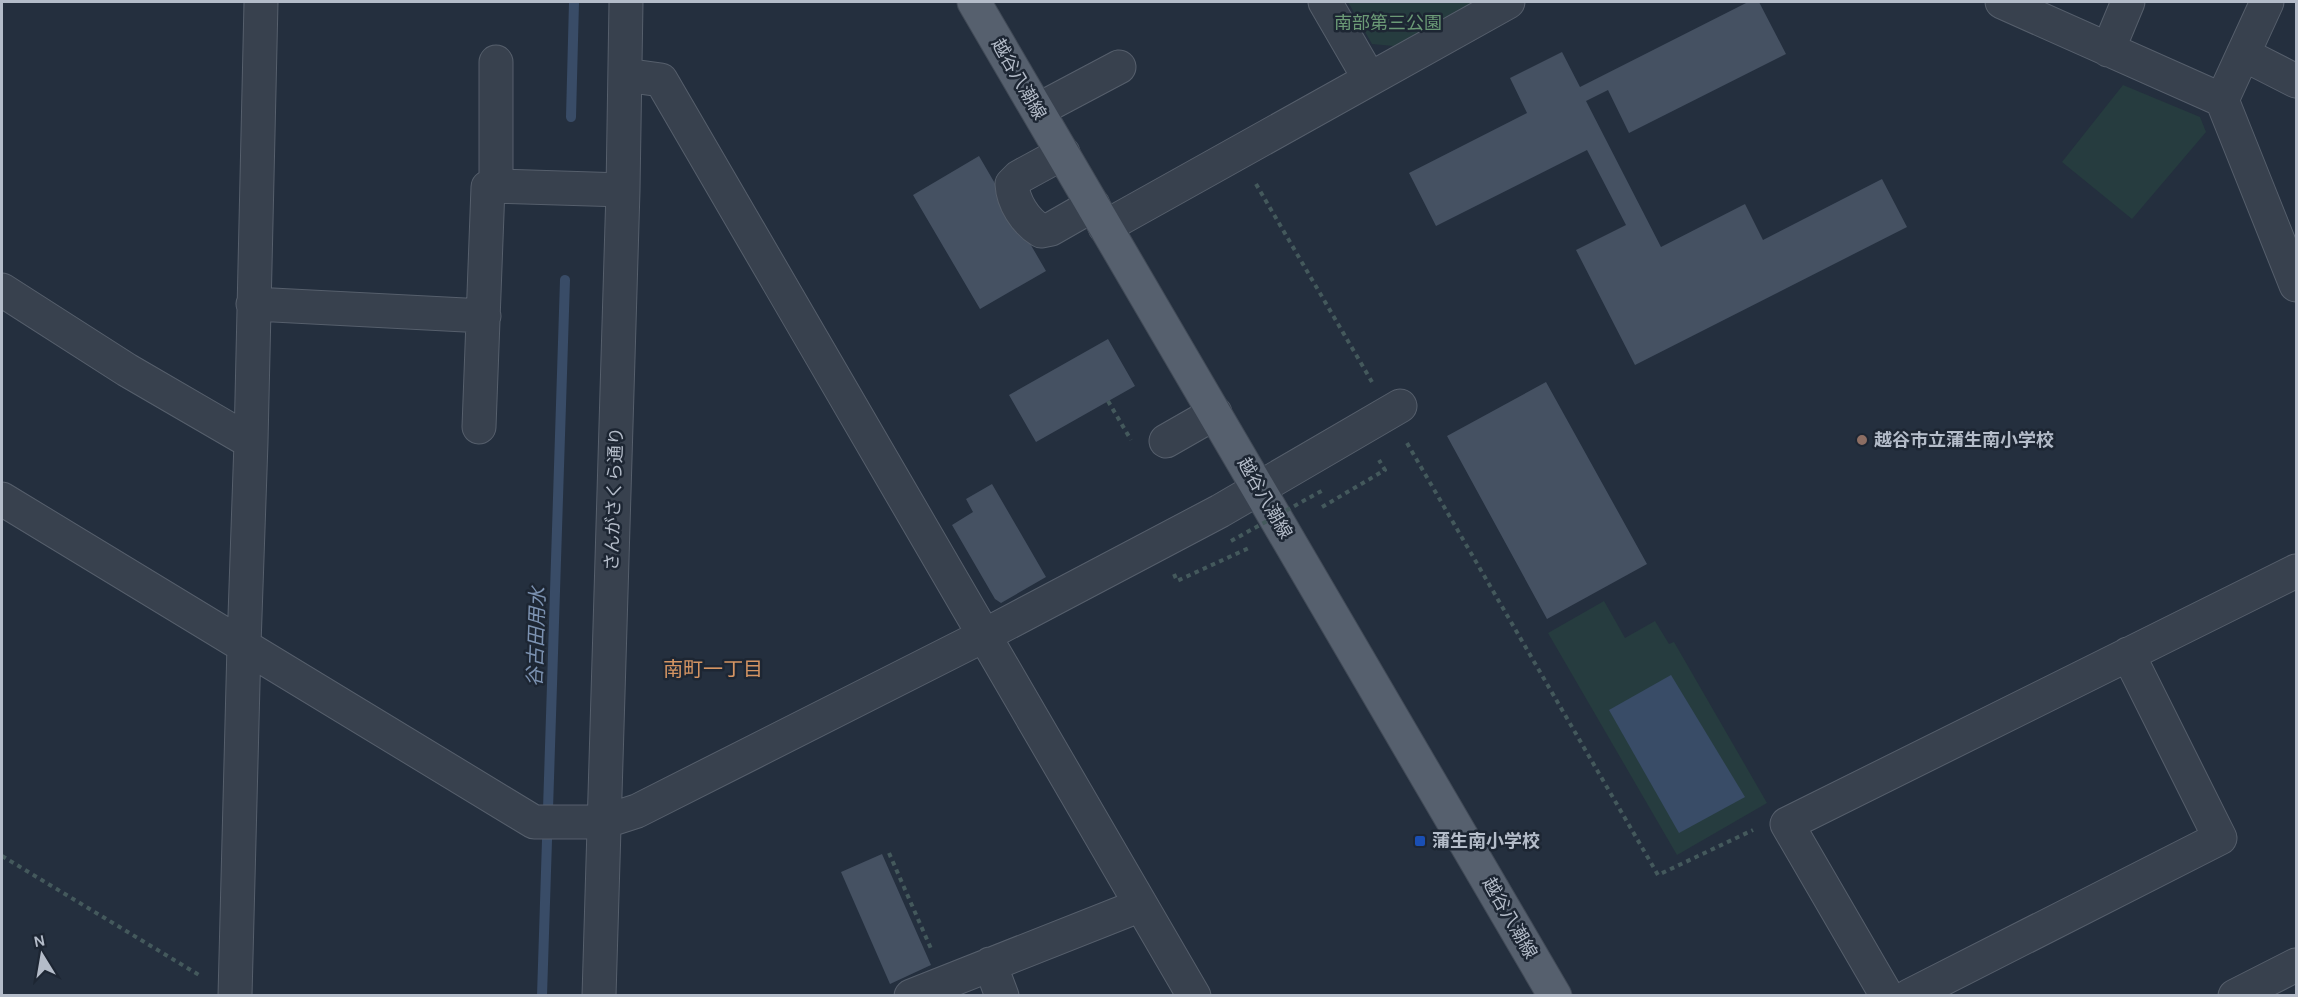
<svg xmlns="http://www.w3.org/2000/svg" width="2298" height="997" viewBox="0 0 2298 997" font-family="Karla,'Noto Sans JP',sans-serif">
	<rect width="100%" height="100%" fill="#242f3e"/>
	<path fill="#263c3f" d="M 1348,2 L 1473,2 L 1394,46 L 1372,44 Z
		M 2123,85 L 2200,117 L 2206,132 L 2132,219 L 2062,162 Z
		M 1604,601 L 1625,638 L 1655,621 L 1669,644 L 1674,642 L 1767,803 L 1677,855 L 1548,633 Z"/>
	<path fill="#394c67" d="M 1671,675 L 1745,797 L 1679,833 L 1609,710 Z"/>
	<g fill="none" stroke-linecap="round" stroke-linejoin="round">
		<path stroke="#394c67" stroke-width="10" d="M 571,117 L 574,2
			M 542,996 L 565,280"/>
	</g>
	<path fill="#455162" d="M 1748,2 L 1759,2 L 1786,54 L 1629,133 L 1608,90 L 1586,101 L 1661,247 L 1745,204 L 1763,240 L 1882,179 L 1907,227 L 1635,365 L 1576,250 L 1626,225 L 1587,150 L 1436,226 L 1409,173 L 1527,113 L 1510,78 L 1562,52 L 1580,87 Z
		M 979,156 L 1046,271 L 980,309 L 913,195 Z
		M 1108,339 L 1135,386 L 1036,442 L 1009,395 Z
		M 1546,382 L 1647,564 L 1547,619 L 1447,436 Z
		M 992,484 L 1046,577 L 1001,603 L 995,599 L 952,525 L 973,512 L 966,499 Z
		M 882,854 L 931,965 L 890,984 L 841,872 Z"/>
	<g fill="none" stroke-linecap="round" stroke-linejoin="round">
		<defs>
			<path id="minor" d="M 1325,2 L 1369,78
				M 2002,2 L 2222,100 L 2296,285
				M 2108,50 L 2128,2
				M 2243,54 L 2296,81
				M 625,75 L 661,80 L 1194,996
				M 2222,100 L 2267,2
				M 1038,110 L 1119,67
				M 1063,153 L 1019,177 L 1012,184 C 1013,202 1025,221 1041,231 L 1051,229 L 1093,205
				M 496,186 L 623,190
				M 1105,227 L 1508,2
				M 2,290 L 127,370 L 251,442
				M 253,304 L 484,316
				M 479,427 L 488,187 L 496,186 L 496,62
				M 1166,441 L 1215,413
				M 2,499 L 534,822 L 603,822 L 637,811 L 985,635 L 1220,511 L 1400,406
				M 990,964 L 1002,996
				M 235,996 L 244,645 L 251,442 L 261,2
				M 599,996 L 623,190 L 626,2
				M 911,996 L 1141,905
				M 1887,996 L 1787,824 L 2296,571
				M 1909,996 L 2220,838 L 2128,654
				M 2235,996 L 2296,965"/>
			<path id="major" d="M 974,2 L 1555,996"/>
		</defs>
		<use href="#minor" stroke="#565f6c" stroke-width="35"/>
		<use href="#major" stroke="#414a57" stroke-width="35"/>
		<path stroke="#44595c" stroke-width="4" stroke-dasharray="4.5 4.5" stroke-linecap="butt" d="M 1256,184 L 1372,382
			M 1108,401 L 1131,440
			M 1407,443 L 1658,875 L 1753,830
			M 1322,507 L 1385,470 L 1379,460
			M 1174,574 L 1177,581 L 1251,547
			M 889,853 L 932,951
			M 2,856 L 199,975"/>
		<use href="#minor" stroke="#38414e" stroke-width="33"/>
		<use href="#major" stroke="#56606e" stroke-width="33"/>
		<path stroke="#44595c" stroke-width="4" stroke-dasharray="4.5 4.5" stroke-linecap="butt" d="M 1231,541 L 1325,489"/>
	</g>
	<circle fill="#8d6e63" stroke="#1d2633" stroke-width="2" cx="1862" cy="440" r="6"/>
	<rect fill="#1a4fb4" stroke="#1d2633" stroke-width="2" x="1414" y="835" width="12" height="12" rx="3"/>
	<g text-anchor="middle" stroke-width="5" stroke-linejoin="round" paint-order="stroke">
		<g font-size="18" fill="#6b9a76" stroke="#1d2633">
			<text x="1388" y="29">南部第三公園</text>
		</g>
		<g font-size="18" fill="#b4bcc9" stroke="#1d2633">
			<text transform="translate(1019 79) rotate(60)" y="6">越谷八潮線</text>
			<text transform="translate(1265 498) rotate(60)" y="6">越谷八潮線</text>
			<text transform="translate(614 499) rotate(-88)" y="6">さんがさくら通り</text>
			<text transform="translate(1510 918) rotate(60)" y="6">越谷八潮線</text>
		</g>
		<g font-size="18" font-weight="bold" fill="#b4bcc9" stroke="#1d2633" text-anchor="start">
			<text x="1874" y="446">越谷市立蒲生南小学校</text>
			<text x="1432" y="847">蒲生南小学校</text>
		</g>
		<g font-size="20" font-style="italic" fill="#7c92b1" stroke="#1d2633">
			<text transform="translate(536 637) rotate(-88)" y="7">谷古田用水</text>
		</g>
		<g font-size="20" fill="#d59563" stroke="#1d2633">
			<text x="713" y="676">南町一丁目</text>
		</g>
	</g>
	<rect width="2298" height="997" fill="none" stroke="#b4bcc9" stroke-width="6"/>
	<g transform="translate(42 955) rotate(349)" stroke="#1d2633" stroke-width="4.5" paint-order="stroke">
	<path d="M0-4.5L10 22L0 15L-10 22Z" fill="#b4bcc9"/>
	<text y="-9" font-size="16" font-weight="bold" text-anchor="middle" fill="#b4bcc9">N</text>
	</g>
</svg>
